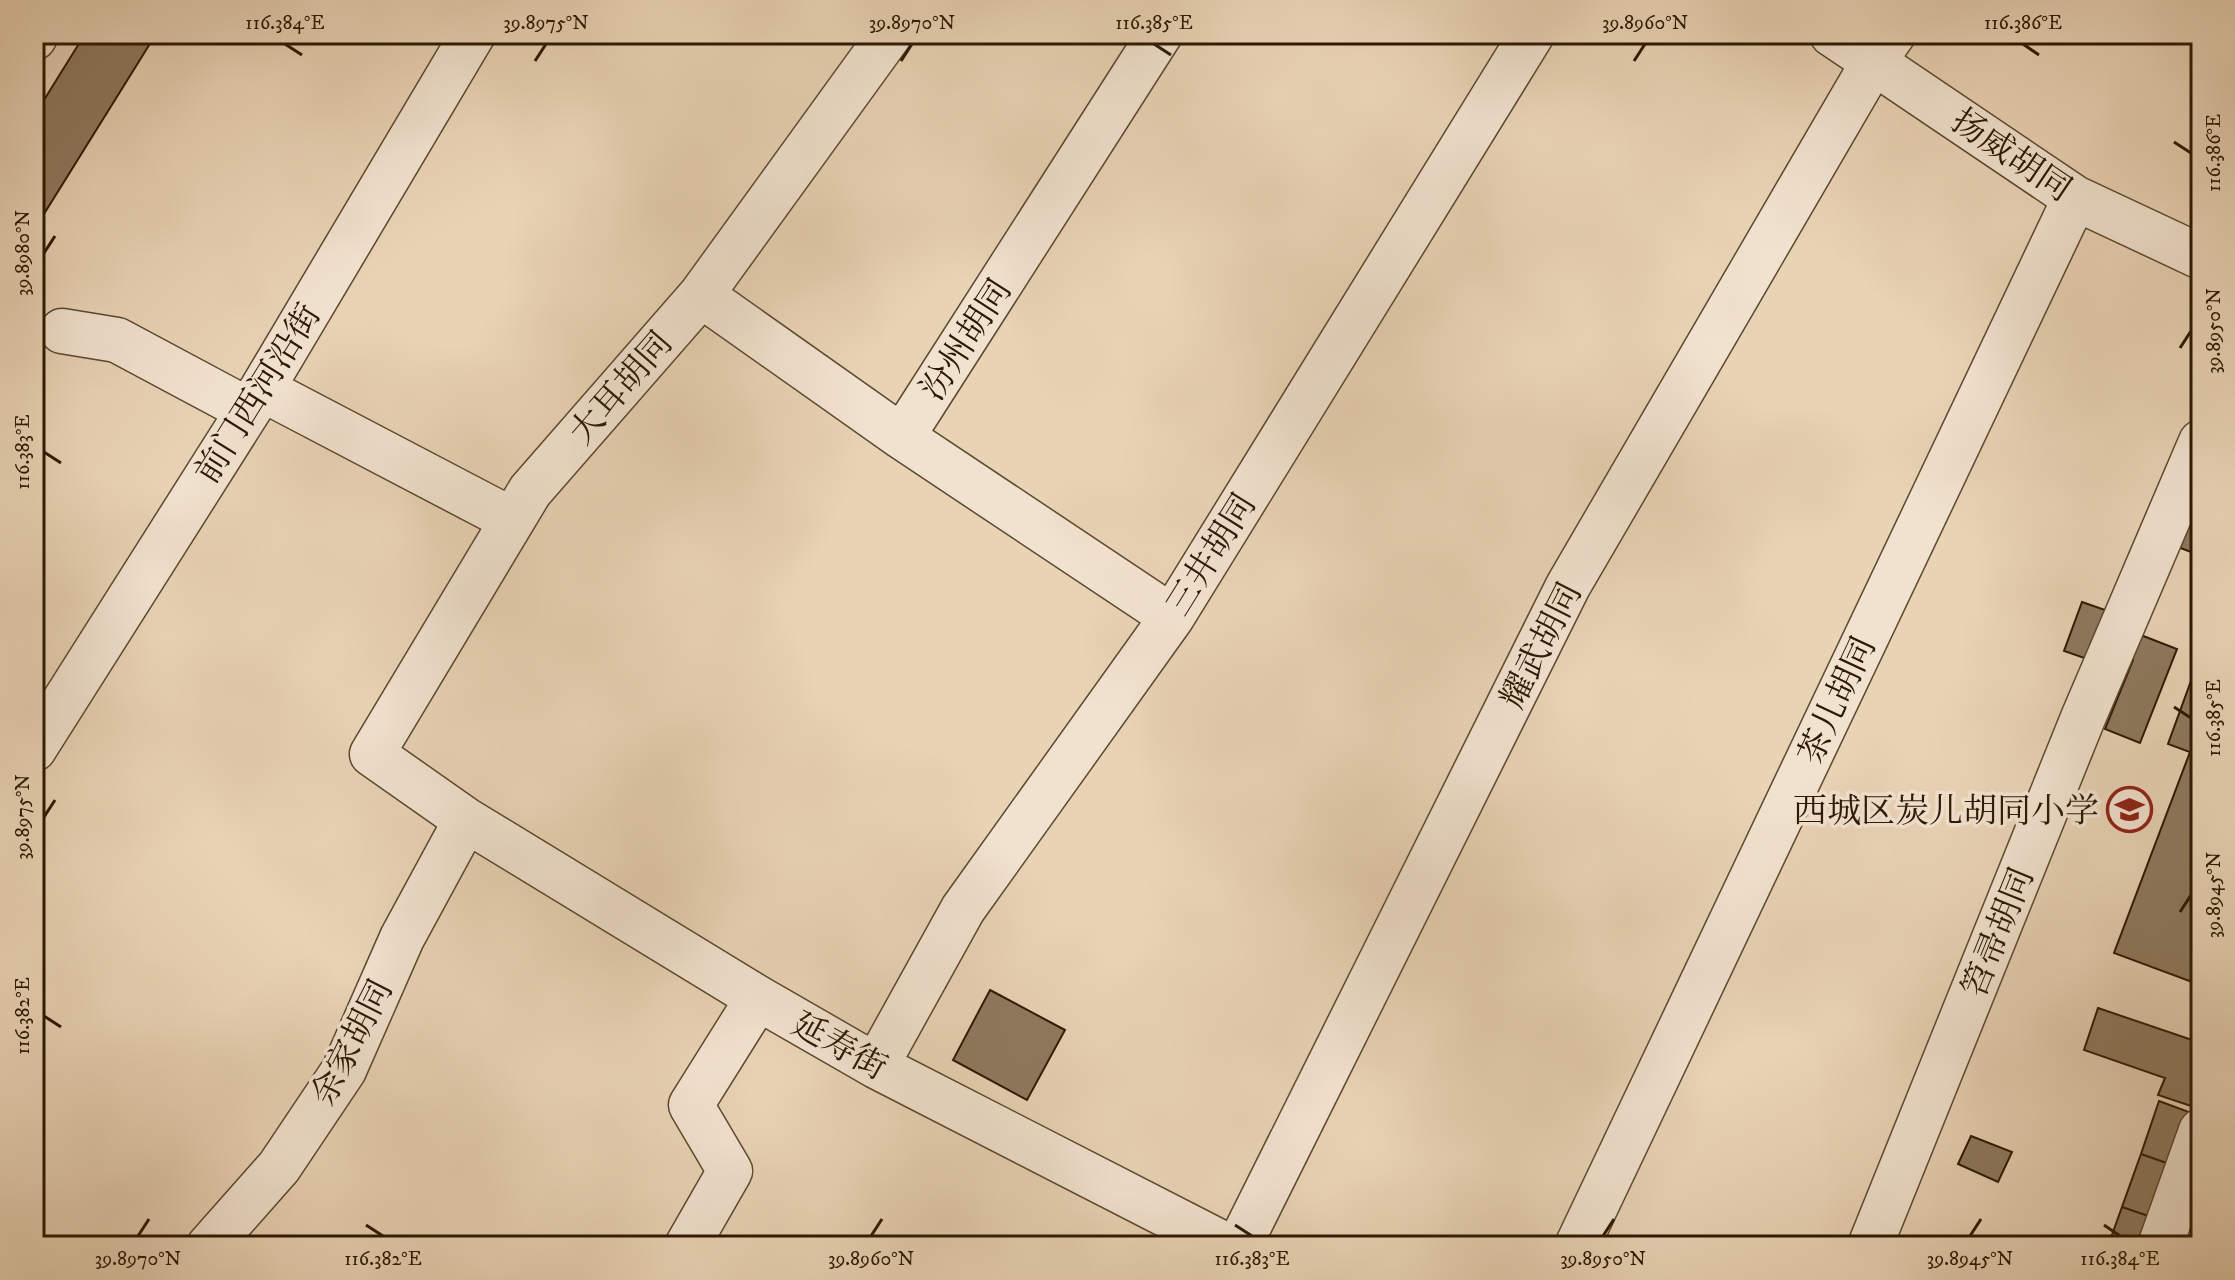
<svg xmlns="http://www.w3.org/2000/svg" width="2235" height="1280" viewBox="0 0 2235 1280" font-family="'IM FELL DW Pica','Noto Serif SC',serif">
	<rect width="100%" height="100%" fill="#e9d3b5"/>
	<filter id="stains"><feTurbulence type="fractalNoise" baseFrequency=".0025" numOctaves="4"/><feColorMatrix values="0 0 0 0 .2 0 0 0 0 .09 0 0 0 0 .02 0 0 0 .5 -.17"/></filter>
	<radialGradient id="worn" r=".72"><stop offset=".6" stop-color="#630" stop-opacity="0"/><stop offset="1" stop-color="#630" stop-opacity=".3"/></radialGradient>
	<path fill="#8e7a5f" stroke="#2c1902" stroke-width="2" d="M 85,34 L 156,34 L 34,230 L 34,116 Z
		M 2190,494 L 2201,499 L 2201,542 L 2196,554 L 2170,544 Z
		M 2082,602 L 2111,612 L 2093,661 L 2064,651 Z
		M 2133,632 L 2177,649 L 2140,743 L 2105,729 L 2133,660 L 2123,656 Z
		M 2192,678 L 2201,682 L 2201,959 L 2192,982 L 2114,953 L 2190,752 L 2168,744 Z
		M 990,990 L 1065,1030 L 1027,1100 L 953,1060 Z
		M 2098,1008 L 2201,1043 L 2201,1077 L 2191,1106 L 2158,1095 L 2165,1078 L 2084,1050 Z
		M 2159,1101 L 2197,1115 L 2178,1167 L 2141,1154 Z
		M 1971,1136 L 2012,1152 L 1998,1182 L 1958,1164 Z
		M 2141,1154 L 2178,1167 L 2160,1220 L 2122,1207 Z
		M 2122,1207 L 2160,1220 L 2151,1246 L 2108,1246 Z"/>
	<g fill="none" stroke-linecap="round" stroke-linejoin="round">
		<defs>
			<path id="minor" d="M 890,34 L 701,295 L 530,491 L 372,754 L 466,820 L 758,998 L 876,1066 L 1227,1246
				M 1832,34 L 2075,198 L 2201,257
				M 34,38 L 36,34
				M 701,295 L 902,437 L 1160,34
				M 62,331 L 117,340 L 248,410
				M 262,389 L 512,520
				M 902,437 L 1172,617
				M 34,749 L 262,389 L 473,34
				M 876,1066 L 963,909 L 1172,617 L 1532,34
				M 209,1246 L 279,1167 L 344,1070 L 402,938 L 466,820
				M 687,1246 L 730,1171 L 691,1105 L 758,998
				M 1239,1246 L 1568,586 L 1874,61 L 1893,34
				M 1577,1246 L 2075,198
				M 1870,1246 L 2083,718 L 2201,442
				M 2160,1246 L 2201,1131"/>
		</defs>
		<use href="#minor" stroke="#5b482f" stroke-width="47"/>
		<use href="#minor" stroke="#f1e2cf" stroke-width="44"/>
	</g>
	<path fill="none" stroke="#2c1902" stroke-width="3" d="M 285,44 L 302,55M 1154,44 L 1171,55M 2023,44 L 2039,55M 535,61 L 546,44M 901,61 L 912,44M 1634,61 L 1645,44M 2174,142 L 2191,153M 44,253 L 55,236M 2180,348 L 2191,331M 44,452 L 61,463M 2174,707 L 2191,718M 44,817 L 55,800M 2180,912 L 2191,895M 44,1016 L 61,1027M 366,1225 L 383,1236M 1235,1225 L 1252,1236M 2104,1225 L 2120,1236M 138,1236 L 149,1219M 871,1236 L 882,1219M 1603,1236 L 1614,1219M 1970,1236 L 1981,1219"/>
	<defs>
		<symbol id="school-ring" viewBox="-11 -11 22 22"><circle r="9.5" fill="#f1e2cf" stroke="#8f2418" stroke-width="1.5"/><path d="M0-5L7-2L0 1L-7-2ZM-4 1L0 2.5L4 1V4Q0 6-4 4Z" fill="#8f2418"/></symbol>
	</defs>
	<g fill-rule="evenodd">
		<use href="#school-ring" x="2104" y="784" width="51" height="51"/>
	</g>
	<g text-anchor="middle" stroke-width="7" stroke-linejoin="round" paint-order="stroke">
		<g font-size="34" fill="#2c1902" stroke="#f1e2cf">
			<text transform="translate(2012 154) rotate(34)" y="12">扬威胡同</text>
			<text transform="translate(965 339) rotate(-57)" y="12">汾州胡同</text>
			<text transform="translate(620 387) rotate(-49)" y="12">大耳胡同</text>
			<text transform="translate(257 393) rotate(-58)" y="12">前门西河沿街</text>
			<text transform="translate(1210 554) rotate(-58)" y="12">三井胡同</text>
			<text transform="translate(1540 645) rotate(-63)" y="12">耀武胡同</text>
			<text transform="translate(1836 700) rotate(-65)" y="12">茶儿胡同</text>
			<text transform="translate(1997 932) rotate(-68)" y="12">笤帚胡同</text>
			<text transform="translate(351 1042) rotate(-63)" y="12">余家胡同</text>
			<text transform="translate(840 1045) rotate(29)" y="12">延寿街</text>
		</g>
		<g font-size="34" fill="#2c1902" stroke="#f1e2cf" text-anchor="end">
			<text x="2099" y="822">西城区炭儿胡同小学</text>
		</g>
	</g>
	<rect width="2235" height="1280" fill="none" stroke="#e9d3b5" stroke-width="88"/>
	<rect x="44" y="44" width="2147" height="1192" fill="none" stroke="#2c1902" stroke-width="3"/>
	<g font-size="20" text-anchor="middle" fill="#2c1902">
		<text x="285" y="29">116.384°E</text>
		<text x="546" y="29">39.8975°N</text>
		<text x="912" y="29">39.8970°N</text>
		<text x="1154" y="29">116.385°E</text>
		<text x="1645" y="29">39.8960°N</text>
		<text x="2023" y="29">116.386°E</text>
		<text transform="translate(2213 153) rotate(-90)" y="7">116.386°E</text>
		<text transform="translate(22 253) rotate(-90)" y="7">39.8980°N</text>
		<text transform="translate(2213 331) rotate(-90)" y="7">39.8950°N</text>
		<text transform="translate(22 452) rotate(-90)" y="7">116.383°E</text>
		<text transform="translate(2213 718) rotate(-90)" y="7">116.385°E</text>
		<text transform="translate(22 817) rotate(-90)" y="7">39.8975°N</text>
		<text transform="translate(2213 895) rotate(-90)" y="7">39.8945°N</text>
		<text transform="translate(22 1016) rotate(-90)" y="7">116.382°E</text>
		<text x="138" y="1265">39.8970°N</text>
		<text x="383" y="1265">116.382°E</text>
		<text x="871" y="1265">39.8960°N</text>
		<text x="1252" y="1265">116.383°E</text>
		<text x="1603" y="1265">39.8950°N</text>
		<text x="1970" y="1265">39.8945°N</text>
		<text x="2120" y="1265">116.384°E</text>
	</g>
	<rect width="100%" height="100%" filter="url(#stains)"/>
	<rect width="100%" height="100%" fill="url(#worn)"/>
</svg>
